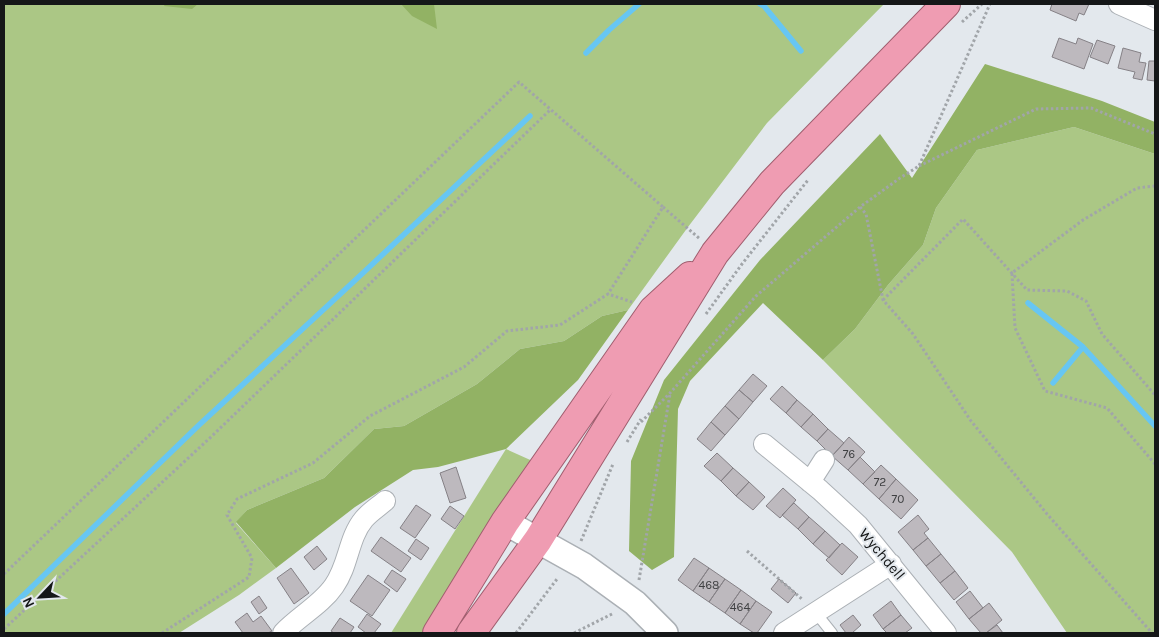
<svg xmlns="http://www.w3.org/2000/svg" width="1159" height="637" viewBox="0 0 1159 637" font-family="Karla,sans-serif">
	<rect width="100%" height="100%" fill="#e3e8ed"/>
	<path fill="#abc785" d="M 4,4 L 884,4 L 767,123 L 688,227 L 628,310 L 602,316 L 564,341 L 520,349 L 477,384 L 404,426 L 374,429 L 324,478 L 247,510 L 236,523 L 276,568 L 239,595 L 179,633 L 4,633 Z
		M 1074,127 L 1155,154 L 1155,633 L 1067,633 L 1012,552 L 823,360 L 855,329 L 888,285 L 923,245 L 936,208 L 977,150 Z
		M 506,449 L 537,463 L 428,633 L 391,633 Z"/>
	<path fill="#92b264" d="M 165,4 L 198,4 L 192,9 L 164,6 Z
		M 401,4 L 434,4 L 437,29 L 412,16 Z
		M 985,64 L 1102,101 L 1155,122 L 1155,154 L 1074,127 L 977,150 L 936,208 L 923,245 L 888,285 L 855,329 L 823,360 L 763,303 L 690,381 L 678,409 L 674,557 L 652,570 L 629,551 L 631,461 L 664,380 L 760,260 L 880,134 L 912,178 Z
		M 628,310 L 578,380 L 506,449 L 438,467 L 413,470 L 355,507 L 276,568 L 236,522 L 247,510 L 324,478 L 374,429 L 404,426 L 477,384 L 520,349 L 564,341 L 602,316 Z"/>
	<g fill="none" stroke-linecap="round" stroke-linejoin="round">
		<path stroke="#67c6f3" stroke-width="5.5" d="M 760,4 L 764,6 L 801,51
			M 586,53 L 609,30 L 639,4
			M 1028,303 L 1083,347 L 1155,426
			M 1053,383 L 1083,347
			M 4,614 L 199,425 L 364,272 L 530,116"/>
	</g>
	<path fill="#bdb9be" stroke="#858186" d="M 1052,4 L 1089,4 L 1084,15 L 1079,13 L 1076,21 L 1050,10 Z
		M 1059,38 L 1076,44 L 1078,38 L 1093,44 L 1084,69 L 1052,57 Z
		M 1097,40 L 1115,46 L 1108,64 L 1090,57 Z
		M 1123,48 L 1141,53 L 1139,62 L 1146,63 L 1142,80 L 1133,78 L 1135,72 L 1118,68 Z
		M 1149,61 L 1155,61 L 1155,81 L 1147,80 Z
		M 753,374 L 767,386 L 753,402 L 739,390 Z
		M 782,386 L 797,400 L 786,413 L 770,399 Z
		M 739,390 L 753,402 L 739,419 L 725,406 Z
		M 797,400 L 813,414 L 801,427 L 786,413 Z
		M 725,406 L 739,419 L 725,435 L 711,422 Z
		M 813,414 L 828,429 L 817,441 L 801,427 Z
		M 711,422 L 725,435 L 711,451 L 697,439 Z
		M 828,429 L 844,443 L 832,456 L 817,441 Z
		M 849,437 L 865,452 L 848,470 L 832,456 Z
		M 717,453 L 733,468 L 721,481 L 704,466 Z
		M 860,457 L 875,472 L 863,484 L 848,470 Z
		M 881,465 L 896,479 L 879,499 L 863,484 Z
		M 456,467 L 466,498 L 450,503 L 440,473 Z
		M 733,468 L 749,482 L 736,496 L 721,481 Z
		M 896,479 L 918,500 L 901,519 L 879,499 Z
		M 749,482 L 765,497 L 753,510 L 736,496 Z
		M 783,488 L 796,500 L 780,518 L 766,506 Z
		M 794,503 L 809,517 L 798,529 L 782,515 Z
		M 416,505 L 431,515 L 415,538 L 400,528 Z
		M 450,506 L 464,516 L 455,529 L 441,519 Z
		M 918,515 L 929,529 L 924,533 L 928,538 L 913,550 L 898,532 Z
		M 809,517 L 825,531 L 813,544 L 798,529 Z
		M 825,531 L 840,545 L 829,558 L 813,544 Z
		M 381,537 L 411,558 L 401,572 L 371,551 Z
		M 928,538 L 941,554 L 926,566 L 913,550 Z
		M 416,539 L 429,548 L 421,560 L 408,551 Z
		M 842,543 L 858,557 L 842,575 L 826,560 Z
		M 317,546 L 327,559 L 314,570 L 304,557 Z
		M 941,554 L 955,571 L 940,583 L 926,566 Z
		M 694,558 L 709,568 L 693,591 L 678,580 Z
		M 291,568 L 309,593 L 294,604 L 277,578 Z
		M 709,568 L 725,579 L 709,602 L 693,591 Z
		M 392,570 L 406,579 L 397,592 L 384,582 Z
		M 955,571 L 968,588 L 954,600 L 940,583 Z
		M 368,575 L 390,590 L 372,616 L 350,601 Z
		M 725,579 L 741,590 L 725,613 L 709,602 Z
		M 779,579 L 796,593 L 788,603 L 771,589 Z
		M 741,590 L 756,601 L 740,624 L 725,613 Z
		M 970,591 L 983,608 L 969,619 L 956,602 Z
		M 259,596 L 267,608 L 259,614 L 251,602 Z
		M 756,601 L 772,612 L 757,633 L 754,633 L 740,624 Z
		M 891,601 L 901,615 L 883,629 L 873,615 Z
		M 989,603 L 1002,620 L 986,633 L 981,633 L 969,619 Z
		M 247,613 L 253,622 L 261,616 L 272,631 L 268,633 L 243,633 L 235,622 Z
		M 367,614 L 381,624 L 374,633 L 366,633 L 358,627 Z
		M 853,615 L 861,625 L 852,633 L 846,633 L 840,625 Z
		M 901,615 L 912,628 L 905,633 L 887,633 L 883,629 Z
		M 340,618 L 354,627 L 350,633 L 334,633 L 331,631 Z
		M 997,625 L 1003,633 L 986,633 Z"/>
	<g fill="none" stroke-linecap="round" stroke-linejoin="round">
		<defs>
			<path id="service" d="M 816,613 L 832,633"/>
			<path id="minor" d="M 1119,4 L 1155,20
				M 764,444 L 820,490 L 858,525 L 946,633
				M 810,482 L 824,460
				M 283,633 C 299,616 321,605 334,586 C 349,565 348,538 364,519 C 370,512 378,507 385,501
				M 784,633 L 891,564"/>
			<path id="tertiary" d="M 505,522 L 584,566 L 635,603 L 665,633"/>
			<path id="trunk" d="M 437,633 L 505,522 L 653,310 L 690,276
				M 471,633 L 538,540 L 715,253 L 772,183 L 946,4"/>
		</defs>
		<use href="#service" stroke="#abb0b5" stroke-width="12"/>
		<use href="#minor" stroke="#abb0b5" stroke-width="22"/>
		<use href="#tertiary" stroke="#abb0b5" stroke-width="28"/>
		<use href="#trunk" stroke="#a05e6f" stroke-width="30"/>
		<path stroke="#a1a5a9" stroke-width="3" stroke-dasharray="2.5 2.5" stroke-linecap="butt" d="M 962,22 L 982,4
			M 919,166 L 1036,109 L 1091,108 L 1155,134
			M 1155,186 L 1137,188 L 1083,220 L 1012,273 L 1015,328 L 1045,391 L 1107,408 L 1155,464
			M 663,207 L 700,239
			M 860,207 L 866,214 L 883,300 L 913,334 L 971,421 L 1047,514 L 1152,633
			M 883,300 L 963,219 L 1027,290 L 1067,291 L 1086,301 L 1102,334 L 1155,395
			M 706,314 L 742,264 L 808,180
			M 641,422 L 670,393 L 756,296 L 860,207 L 900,178 L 919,166 L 990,4
			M 627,442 L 641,419
			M 581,541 L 613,464
			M 747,551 L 803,600
			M 4,574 L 519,82 L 663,207 L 608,294
			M 639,580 L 670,394
			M 4,629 L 212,436 L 550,110
			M 162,633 L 249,577 L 252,558 L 227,515 L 237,499 L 313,463 L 370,416 L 464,367 L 507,331 L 560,325 L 608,294 L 632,302
			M 516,633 L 557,579
			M 574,633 L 614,613"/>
		<use href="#service" stroke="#fff" stroke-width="10"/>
		<use href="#minor" stroke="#fff" stroke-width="20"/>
		<use href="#tertiary" stroke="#fff" stroke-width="25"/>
		<use href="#trunk" stroke="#ef9cb2" stroke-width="28"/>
	</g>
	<g text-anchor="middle" stroke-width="4" stroke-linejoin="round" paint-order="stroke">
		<g font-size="12" fill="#3f4042">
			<text x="849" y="458">76</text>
			<text x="880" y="486">72</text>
			<text x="898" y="503">70</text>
			<text x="709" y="589">468</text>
			<text x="740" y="611">464</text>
		</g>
		<g font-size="15" fill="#151718" stroke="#e3e8ed">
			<text transform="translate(882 554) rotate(50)" y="5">Wychdell</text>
		</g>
	</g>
	<rect width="1159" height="637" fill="none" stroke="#151718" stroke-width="10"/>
	<g transform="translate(40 597) rotate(245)" stroke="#e3e8ed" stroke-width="4" paint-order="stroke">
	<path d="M0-4L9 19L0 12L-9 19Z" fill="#151718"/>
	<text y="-8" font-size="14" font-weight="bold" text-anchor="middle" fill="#151718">N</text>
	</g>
</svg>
